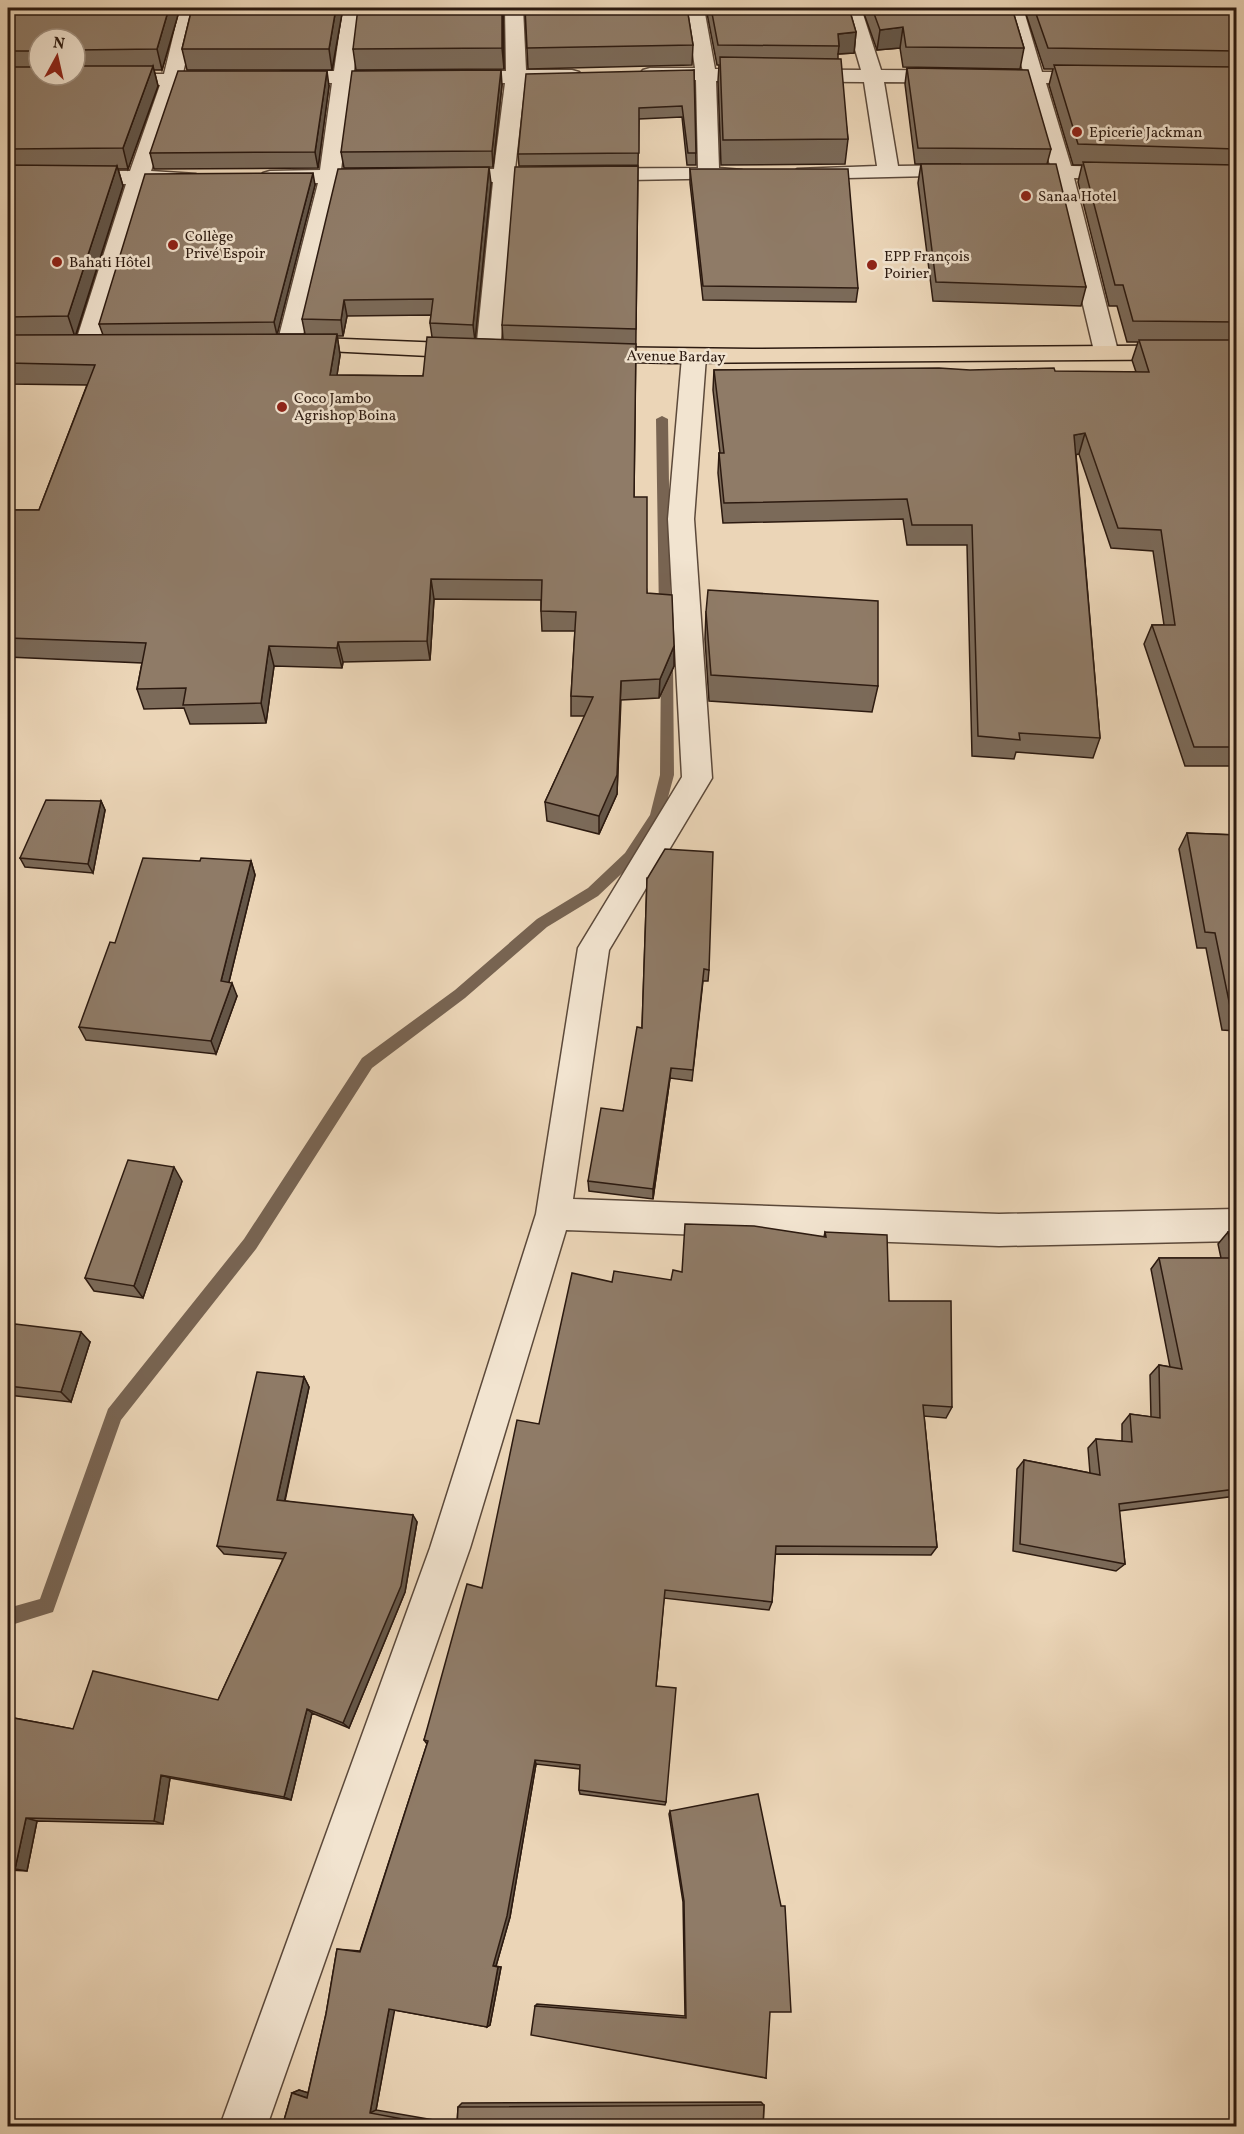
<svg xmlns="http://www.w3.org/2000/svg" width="1244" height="2134" viewBox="0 0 1244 2134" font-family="Vollkorn,serif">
	<rect width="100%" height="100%" fill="#ebd5b7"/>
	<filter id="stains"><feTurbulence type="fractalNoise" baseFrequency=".00333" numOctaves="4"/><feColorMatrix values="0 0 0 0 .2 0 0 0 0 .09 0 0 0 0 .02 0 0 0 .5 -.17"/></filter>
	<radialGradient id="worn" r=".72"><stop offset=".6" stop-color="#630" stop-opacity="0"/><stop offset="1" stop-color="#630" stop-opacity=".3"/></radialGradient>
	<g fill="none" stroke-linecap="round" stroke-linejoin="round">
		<path fill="#786452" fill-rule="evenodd" d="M 662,416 L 668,419 L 671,614 L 665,618 L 659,614 L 656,419 Z
			M 667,655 L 673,659 L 674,775 L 663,816 L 635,861 L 598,896 L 547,927 L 465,998 L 372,1068 L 256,1249 L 121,1420 L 53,1612 L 8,1626 L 8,1608 L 40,1599 L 108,1409 L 244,1239 L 362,1058 L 455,990 L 537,919 L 588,888 L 625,853 L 650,815 L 660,775 L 661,659 Z"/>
		<defs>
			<path id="minor" d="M 180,8 L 198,8 L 183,73 L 228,75 L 231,79 L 228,83 L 180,85 L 151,171 L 196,174 L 200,178 L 196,182 L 147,184 L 98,347 L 94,352 L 78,352 L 74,347 L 126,184 L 8,183 L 8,171 L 130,171 L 160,85 L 110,86 L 103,84 L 100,80 L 103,76 L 110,74 L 164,74 Z
				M 343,8 L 361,8 L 354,71 L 402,73 L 405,77 L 402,81 L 352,83 L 341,170 L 388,172 L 392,176 L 388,180 L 339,183 L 301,344 L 297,349 L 281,349 L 277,344 L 318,183 L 270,183 L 263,181 L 259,177 L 263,173 L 270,171 L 320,170 L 332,83 L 284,83 L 277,81 L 274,77 L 277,73 L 284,71 L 334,71 Z
				M 505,8 L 523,8 L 526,70 L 572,70 L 579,72 L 582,76 L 579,80 L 572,82 L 525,82 L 515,169 L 698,168 L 696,80 L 650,80 L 643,78 L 640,74 L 643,70 L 650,68 L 695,68 L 686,8 L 704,8 L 715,69 L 861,70 L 843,8 L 861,8 L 881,70 L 1023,71 L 1005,8 L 1023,8 L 1042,72 L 1097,72 L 1104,74 L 1107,78 L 1104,82 L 1097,84 L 1046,83 L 1071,166 L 1125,167 L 1132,169 L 1136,173 L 1132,177 L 1125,179 L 1074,178 L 1118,351 L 1114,356 L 1098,356 L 1094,351 L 1053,178 L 1007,175 L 1003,171 L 1007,167 L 1050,165 L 1026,83 L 884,82 L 898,166 L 966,165 L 973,167 L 977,171 L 973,175 L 804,179 L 797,177 L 793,173 L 797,169 L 877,166 L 864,82 L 716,81 L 719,168 L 742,170 L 746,174 L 742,178 L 514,182 L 500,351 L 496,356 L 480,356 L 476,351 L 493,182 L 444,182 L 437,180 L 433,176 L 437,172 L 444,170 L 494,169 L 505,83 L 458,83 L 451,81 L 448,77 L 451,73 L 458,71 L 506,71 Z
				M 694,350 L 702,352 L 706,357 L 694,519 L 712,778 L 609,950 L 573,1199 L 999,1214 L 1236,1209 L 1236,1241 L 999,1246 L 566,1230 L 470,1548 L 267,2126 L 220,2126 L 430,1548 L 536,1214 L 578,948 L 682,777 L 668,519 L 682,357 L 686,352 Z"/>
			<path id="major" d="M 294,337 L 470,344 L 478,346 L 482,351 L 478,356 L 470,358 L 286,349 L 282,344 L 286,339 Z
				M 1236,345 L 1236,359 L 671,363 L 590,361 L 582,359 L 578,354 L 582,349 L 590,347 L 752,349 Z"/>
		</defs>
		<use href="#minor" stroke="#5c493a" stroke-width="3"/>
		<use href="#major" stroke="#2c1a10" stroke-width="3"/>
		<use href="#minor" fill="#f2e4d0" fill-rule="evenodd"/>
		<use href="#major" fill="#ebd5b7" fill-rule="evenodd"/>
	</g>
	<path fill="#7b6a59" stroke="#2c1a10" stroke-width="1.5" fill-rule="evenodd" d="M 15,8 L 180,8 L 162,70 L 154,70 L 158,86 L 128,169 L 118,169 L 123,186 L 76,335 L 103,335 L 99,324 L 315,185 L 277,334 L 305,334 L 302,319 L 491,183 L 475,339 L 503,340 L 502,325 L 638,166 L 634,497 L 647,593 L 674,646 L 674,666 L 659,698 L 621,700 L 617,794 L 599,834 L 547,821 L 545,802 L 585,716 L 571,716 L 571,696 L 575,631 L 542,631 L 541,611 L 541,600 L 434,599 L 430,660 L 343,662 L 342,668 L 274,666 L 266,723 L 190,724 L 184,708 L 144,709 L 137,689 L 142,663 L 8,657 L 8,510 L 39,510 L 87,385 L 8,384 L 8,18 L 13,16 ZM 39,39 L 75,39 L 75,75 L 39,75 ZM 431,315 L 430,323 L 432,337 L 423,376 L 337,375 L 340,355 L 337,336 L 343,336 L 347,316 Z
		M 192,8 L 343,8 L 332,70 L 187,70 L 182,49 Z
		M 503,8 L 504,69 L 356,70 L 353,49 Z
		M 522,8 L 687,8 L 693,45 L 692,65 L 528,69 L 525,8 Z
		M 705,8 L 849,8 L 856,32 L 854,53 L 838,54 L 838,59 L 848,139 L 845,164 L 721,165 L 718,81 L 719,65 L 717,65 L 706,8 Z
		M 862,8 L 1012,8 L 1024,48 L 1020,69 L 903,67 L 900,48 L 877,50 Z
		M 1024,8 L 1236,8 L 1236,766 L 1185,766 L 1144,644 L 1152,625 L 1164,625 L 1153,551 L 1111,548 L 1079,454 L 1076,454 L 1100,738 L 1093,758 L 1016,752 L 1014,759 L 972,756 L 967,545 L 907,545 L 903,519 L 723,523 L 718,473 L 719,453 L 720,453 L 713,390 L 714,370 L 1136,372 L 1132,360 L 1138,342 L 1127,342 L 1117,306 L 1109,306 L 1078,182 L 1082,165 L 1073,165 L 1049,85 L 1053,69 L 1044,69 Z
		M 907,68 L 1051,149 L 1047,164 L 1086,287 L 1081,306 L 933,301 L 918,183 L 921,164 L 961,164 L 915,164 L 905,84 Z
		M 694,70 L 696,165 L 687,165 L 682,117 L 639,119 L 638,165 L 519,166 L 518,154 Z
		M 502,85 L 493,167 L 344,168 L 341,152 Z
		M 329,86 L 318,168 L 154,169 L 150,153 Z
		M 690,169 L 858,288 L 856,302 L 703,300 L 690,183 Z
		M 706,612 L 878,686 L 872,712 L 709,701 L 705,639 Z
		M 101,801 L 105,810 L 93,873 L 25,867 L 20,858 Z
		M 1187,833 L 1236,835 L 1236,1031 L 1222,1030 L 1206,948 L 1197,948 L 1179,849 Z
		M 200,861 L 251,861 L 255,875 L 229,982 L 237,996 L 216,1054 L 86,1040 L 79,1027 Z
		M 647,879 L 709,970 L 708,981 L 703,981 L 692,1081 L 670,1078 L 653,1199 L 589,1191 L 588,1181 L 623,1111 L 642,1028 Z
		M 182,1181 L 143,1298 L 94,1291 L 85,1278 Z
		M 825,1232 L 889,1301 L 952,1407 L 946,1418 L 924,1416 L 937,1547 L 931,1555 L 775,1554 L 772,1602 L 769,1610 L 664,1598 L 656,1686 L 666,1802 L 665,1805 L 580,1794 L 579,1790 L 580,1769 L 536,1764 L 510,1917 L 496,1966 L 501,1967 L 490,2025 L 487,2027 L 394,2010 L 376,2110 L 457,2124 L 458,2107 L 462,2103 L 761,2102 L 764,2105 L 763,2127 L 282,2127 L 292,2093 L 299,2090 L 308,2093 L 326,2014 L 337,1949 L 360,1951 L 427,1744 L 424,1740 L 482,1588 L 539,1424 L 612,1282 L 671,1280 L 682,1272 L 824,1237 Z
		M 1228,1232 L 1236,1232 L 1236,1496 L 1119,1511 L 1125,1564 L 1116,1571 L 1013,1551 L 1017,1469 L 1024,1460 L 1090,1473 L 1088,1448 L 1096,1439 L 1122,1441 L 1122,1424 L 1130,1414 L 1151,1417 L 1150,1375 L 1159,1365 L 1170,1367 L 1151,1269 L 1159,1258 L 1221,1258 L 1218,1244 Z
		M 8,1338 L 90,1342 L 71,1402 L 8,1395 Z
		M 304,1377 L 309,1387 L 285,1501 L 417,1522 L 405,1592 L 349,1728 L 312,1713 L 291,1800 L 170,1778 L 163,1824 L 37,1821 L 27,1871 L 8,1870 L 8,1717 L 73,1729 L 218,1700 L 283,1559 L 224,1554 L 217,1546 Z
		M 670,1811 L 766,2078 L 535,2006 L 537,2004 L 685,2016 L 683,1902 L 669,1814 Z"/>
	<path fill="#645648" stroke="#2c1a10" stroke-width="1.5" d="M 169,8 L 180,8 L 162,70 L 157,49 Z
		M 336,8 L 343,8 L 332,70 L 329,49 Z
		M 502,8 L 503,8 L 504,69 L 502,48 Z
		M 903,27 L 900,48 L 877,50 L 880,30 Z
		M 856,32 L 854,53 L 838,54 L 839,46 L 838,34 Z
		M 153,66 L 158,86 L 128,169 L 123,148 Z
		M 501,70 L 502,85 L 493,167 L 492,151 Z
		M 327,71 L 329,86 L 318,168 L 315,152 Z
		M 117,166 L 123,186 L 75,337 L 68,316 Z
		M 489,167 L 491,183 L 475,341 L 473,325 Z
		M 313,173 L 315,185 L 277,335 L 274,322 Z
		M 344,300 L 347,316 L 343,336 L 341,320 Z
		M 337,334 L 340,355 L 334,395 L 330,375 Z
		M 1085,433 L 1079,454 L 1068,456 L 1074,435 Z
		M 431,579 L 434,599 L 430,660 L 427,641 Z
		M 338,642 L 343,662 L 342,668 L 337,648 Z
		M 269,646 L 274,666 L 266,723 L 261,703 Z
		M 674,646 L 674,666 L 659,698 L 660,679 Z
		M 621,681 L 617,794 L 599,834 L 599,816 Z
		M 101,801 L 105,810 L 93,873 L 88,864 Z
		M 251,861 L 255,875 L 226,994 L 221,981 Z
		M 232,983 L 237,996 L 216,1054 L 211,1041 Z
		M 671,1068 L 670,1078 L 653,1199 L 653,1189 Z
		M 174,1167 L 182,1181 L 143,1298 L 134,1286 Z
		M 81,1332 L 90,1342 L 71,1402 L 61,1392 Z
		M 304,1377 L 309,1387 L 283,1508 L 277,1500 Z
		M 413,1515 L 417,1522 L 405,1592 L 349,1728 L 343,1723 Z
		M 8,1663 L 13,1665 L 8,1678 Z
		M 307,1709 L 312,1713 L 291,1800 L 284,1797 Z
		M 535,1760 L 536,1764 L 510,1917 L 496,1966 L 493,1966 Z
		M 161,1775 L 170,1778 L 163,1824 L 154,1821 Z
		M 26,1818 L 37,1821 L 27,1871 L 15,1869 Z
		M 498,1967 L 501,1967 L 490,2025 L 487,2027 Z
		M 395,2008 L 376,2110 L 370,2113 L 389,2009 Z
		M 299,2090 L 315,2095 L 307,2098 L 292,2093 Z"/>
	<path fill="#8f7b67" stroke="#2c1a10" stroke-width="1.5" d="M 15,8 L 169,8 L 157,49 L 75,50 L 75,39 L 39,39 L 39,51 L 8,51 L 8,18 L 13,16 Z
		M 192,8 L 336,8 L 329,49 L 182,49 Z
		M 358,8 L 502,8 L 502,48 L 353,49 Z
		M 525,8 L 687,8 L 693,45 L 527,48 Z
		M 711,8 L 849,8 L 856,32 L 838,34 L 839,46 L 718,45 Z
		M 872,8 L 1012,8 L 1024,48 L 906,47 L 903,27 L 880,30 Z
		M 1034,8 L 1236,8 L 1236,51 L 1048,48 Z
		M 720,57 L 841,59 L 848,139 L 723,140 Z
		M 1054,65 L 1236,67 L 1236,149 L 1078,144 Z
		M 75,66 L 153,66 L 123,148 L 8,149 L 8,67 L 39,67 L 39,75 L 75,75 Z
		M 907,68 L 1028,70 L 1051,149 L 918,148 Z
		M 501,70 L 492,151 L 341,152 L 352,71 Z
		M 694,70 L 696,153 L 688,153 L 682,106 L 639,108 L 639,153 L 518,154 L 526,74 Z
		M 178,71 L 327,71 L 315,152 L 150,153 Z
		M 1083,162 L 1236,165 L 1236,322 L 1133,321 L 1123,285 L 1115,285 Z
		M 921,164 L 1056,164 L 1086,287 L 936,282 Z
		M 8,165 L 117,166 L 68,316 L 8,317 Z
		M 638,166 L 636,329 L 502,325 L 515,167 Z
		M 489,167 L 473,325 L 430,323 L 433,299 L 344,300 L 341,320 L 302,319 L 338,169 Z
		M 690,169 L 848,169 L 858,288 L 703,286 Z
		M 313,173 L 274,322 L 99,324 L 145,174 Z
		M 337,334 L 330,375 L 423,376 L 427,337 L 636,344 L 634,497 L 647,497 L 647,593 L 672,595 L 674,646 L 660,679 L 621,681 L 617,775 L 599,816 L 545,802 L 593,697 L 571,696 L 576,612 L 541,611 L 542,580 L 431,579 L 427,641 L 338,642 L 337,648 L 269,646 L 261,703 L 183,705 L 186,688 L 137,689 L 146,643 L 8,638 L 8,510 L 39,510 L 95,365 L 8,363 L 8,335 Z
		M 1139,340 L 1236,340 L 1236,747 L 1194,747 L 1152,625 L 1175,625 L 1161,530 L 1118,528 L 1085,433 L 1074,435 L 1100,738 L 1019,733 L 1020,740 L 978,736 L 972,525 L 912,525 L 907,499 L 724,503 L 719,453 L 724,453 L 714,370 L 939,368 L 970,370 L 1054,368 L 1055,371 L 1149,372 Z
		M 708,590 L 878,601 L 878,686 L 711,675 L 706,612 Z
		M 46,800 L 101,801 L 88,864 L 20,858 Z
		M 1187,833 L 1236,835 L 1236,1016 L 1232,1016 L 1215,933 L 1205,932 Z
		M 665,849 L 713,852 L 709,970 L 704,969 L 693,1070 L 671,1068 L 653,1189 L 588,1181 L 601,1108 L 623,1111 L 637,1027 L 642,1028 L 647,879 Z
		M 143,858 L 200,861 L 201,858 L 251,861 L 221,981 L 232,983 L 211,1041 L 79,1027 L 110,942 L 115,943 Z
		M 128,1160 L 174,1167 L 134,1286 L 85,1278 Z
		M 685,1224 L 754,1226 L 826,1237 L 825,1232 L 887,1235 L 889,1301 L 951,1301 L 952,1407 L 923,1405 L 937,1547 L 776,1546 L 772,1602 L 665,1590 L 656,1686 L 676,1688 L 666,1802 L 579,1790 L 580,1765 L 535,1760 L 507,1916 L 493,1966 L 498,1967 L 487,2027 L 389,2009 L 370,2113 L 446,2127 L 282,2127 L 292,2093 L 307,2098 L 326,2014 L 337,1949 L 360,1952 L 428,1741 L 424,1740 L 467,1584 L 482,1588 L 517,1420 L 539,1424 L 572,1273 L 612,1282 L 614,1271 L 671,1280 L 673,1270 L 682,1272 Z
		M 1228,1232 L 1236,1232 L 1236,1489 L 1119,1504 L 1125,1564 L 1020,1544 L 1024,1460 L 1100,1475 L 1096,1439 L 1132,1442 L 1130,1414 L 1160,1418 L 1159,1365 L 1182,1369 L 1159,1258 L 1233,1258 Z
		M 15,1324 L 81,1332 L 61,1392 L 8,1386 L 8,1338 L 10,1338 Z
		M 257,1372 L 304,1377 L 277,1500 L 413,1515 L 401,1586 L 343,1723 L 307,1709 L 284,1797 L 161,1775 L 154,1821 L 26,1818 L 15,1869 L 8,1869 L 8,1717 L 73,1729 L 93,1671 L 218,1700 L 286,1553 L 217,1546 Z
		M 758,1794 L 781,1906 L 785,1906 L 791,2012 L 770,2012 L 766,2078 L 531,2035 L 535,2006 L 686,2018 L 684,1901 L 670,1811 Z
		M 764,2105 L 763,2127 L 457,2127 L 458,2107 Z"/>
	<g fill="#8f2418" stroke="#f2e4d0" stroke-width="2">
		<circle cx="1077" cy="132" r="6"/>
		<circle cx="1026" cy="196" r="6"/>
		<circle cx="173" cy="245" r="6"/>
		<circle cx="57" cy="262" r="6"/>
		<circle cx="872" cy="265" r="6"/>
		<circle cx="282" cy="407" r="6"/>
	</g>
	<g text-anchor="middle" stroke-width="5" stroke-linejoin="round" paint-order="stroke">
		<g font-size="15" fill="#2c1a10" stroke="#f2e4d0" text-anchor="start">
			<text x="1089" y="137">Epicerie Jackman</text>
			<text x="1038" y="201">Sanaa Hotel</text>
			<text x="185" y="241">Collège<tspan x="185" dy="17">Privé Espoir</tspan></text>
			<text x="884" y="261">EPP François<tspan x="884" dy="17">Poirier</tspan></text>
			<text x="69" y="267">Bahati Hôtel</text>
			<text x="294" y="403">Coco Jambo<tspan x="294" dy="17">Agrishop Boina</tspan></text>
		</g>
		<g font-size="15" fill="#2c1a10" stroke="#f2e4d0">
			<text transform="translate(676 356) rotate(1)" y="5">Avenue Barday</text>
		</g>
	</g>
	<rect width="1244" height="2134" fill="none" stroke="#ebd5b7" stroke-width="30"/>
	<rect x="9" y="9" width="1226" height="2116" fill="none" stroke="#2c1a10" stroke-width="3"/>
	<rect x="15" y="15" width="1214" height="2104" fill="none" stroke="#2c1a10" stroke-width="1.5"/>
	<g transform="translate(57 57) rotate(8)"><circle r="28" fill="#f2e4d0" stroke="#a39383" stroke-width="1.5"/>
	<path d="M0-4.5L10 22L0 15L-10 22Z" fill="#8f2418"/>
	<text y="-9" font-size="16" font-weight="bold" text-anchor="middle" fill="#2c1a10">N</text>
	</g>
	<rect width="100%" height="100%" filter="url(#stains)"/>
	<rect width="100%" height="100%" fill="url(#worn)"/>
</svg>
